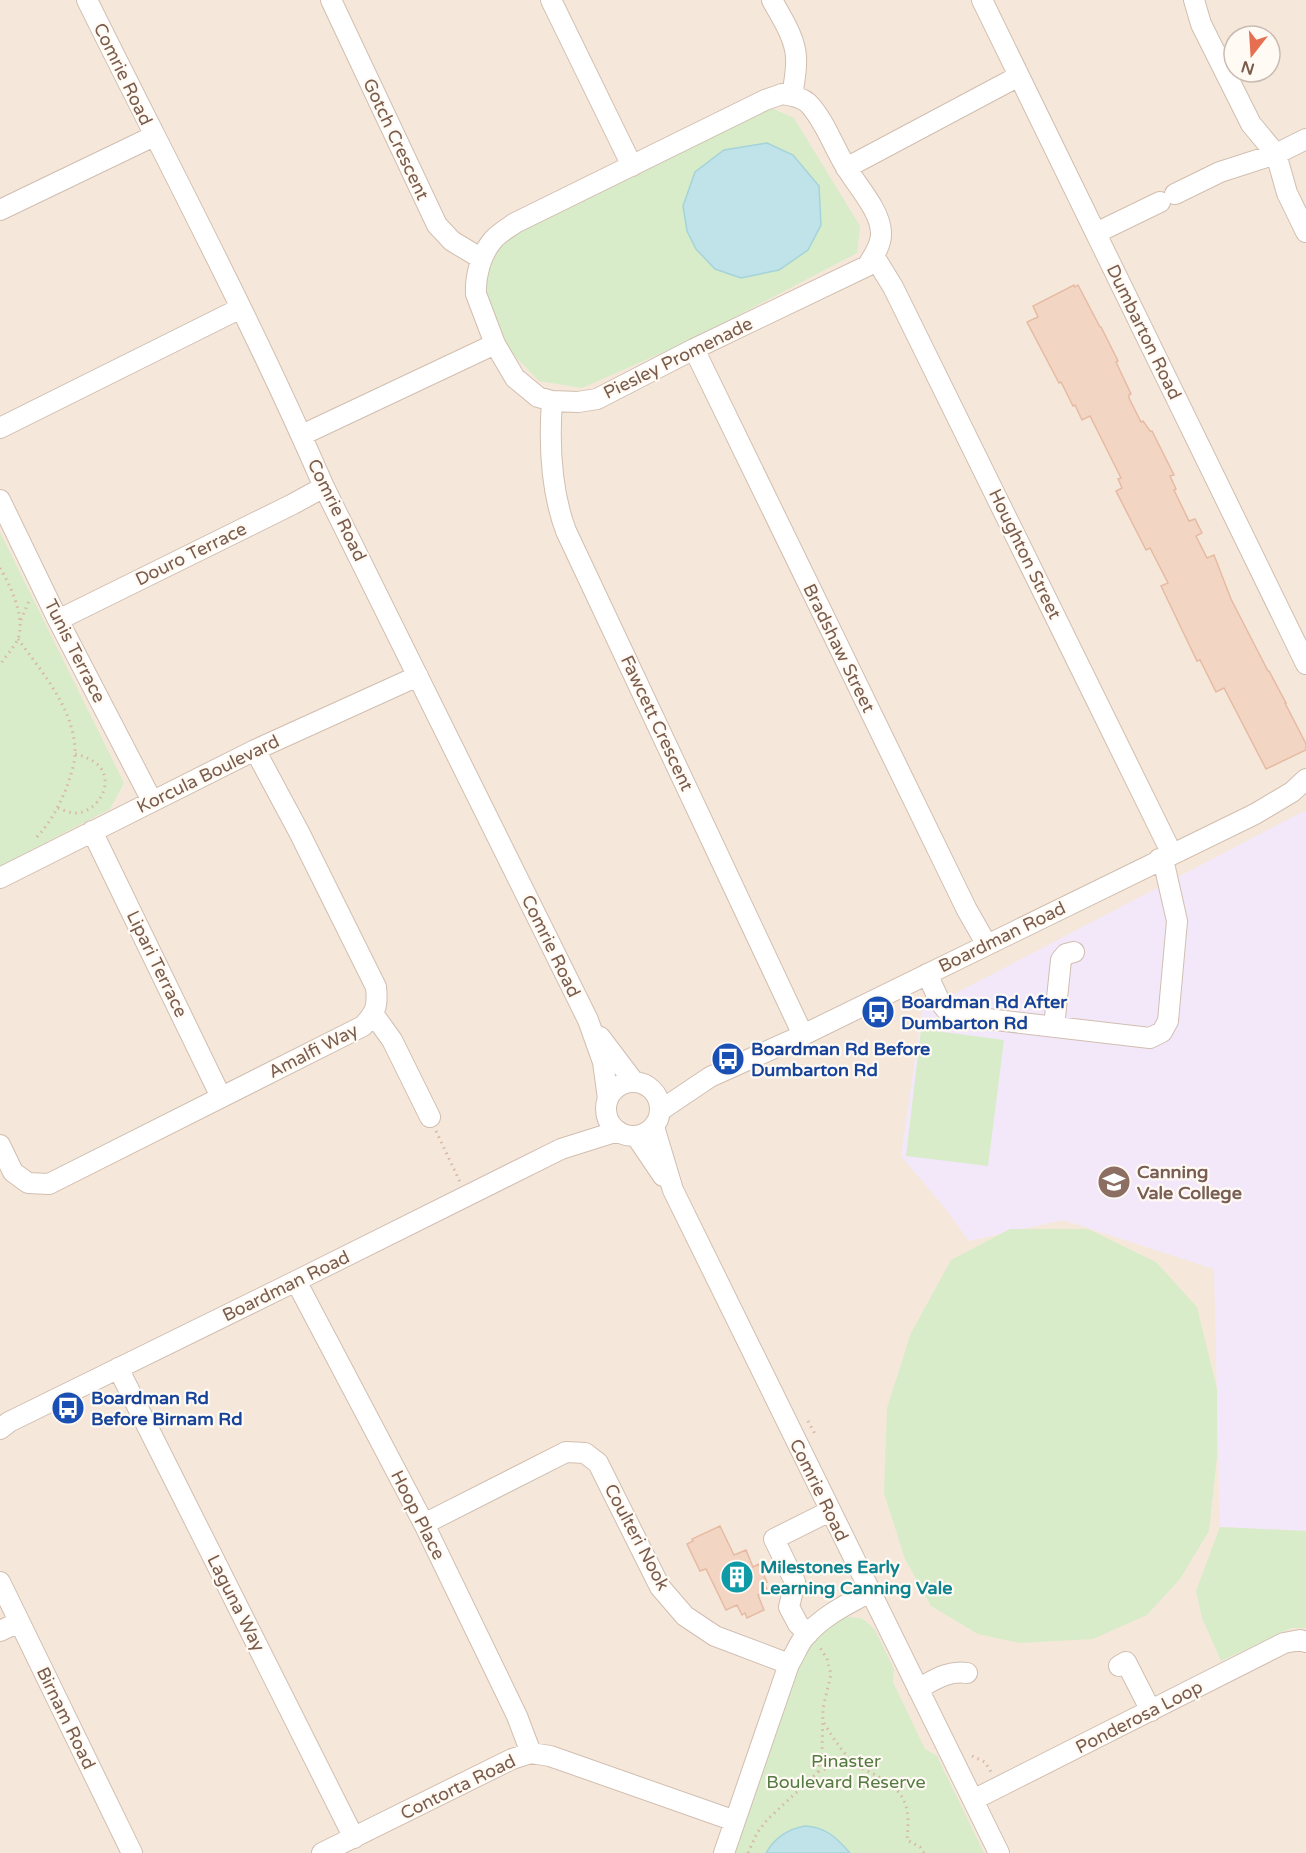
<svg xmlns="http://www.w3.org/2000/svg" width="1306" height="1853" viewBox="0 0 1306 1853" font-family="'Varela Round',sans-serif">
	<rect width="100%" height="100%" fill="#fdf6ec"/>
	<path fill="#f5e8da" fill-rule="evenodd" d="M 0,0 L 1306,0 L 1306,1853 L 0,1853 ZM 1234,36 L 1270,36 L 1270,72 L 1234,72 Z"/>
	<path fill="#f3e8fa" d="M 1306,810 L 1306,1531 L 1220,1527 L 1214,1269 L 1063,1220 L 969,1241 L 944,1207 L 901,1156 L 922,1011 Z"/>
	<path fill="#d8ecc9" d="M 769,107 L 794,118 L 860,226 L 857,253 L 691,340 L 582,388 L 539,381 L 491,332 L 475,283 L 490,242 Z
		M 0,532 L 124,783 L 110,809 L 0,866 Z
		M 921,1029 L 1004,1040 L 988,1166 L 906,1156 Z
		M 1010,1229 L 1088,1229 L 1156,1262 L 1197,1307 L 1217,1389 L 1217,1457 L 1209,1531 L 1180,1579 L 1147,1615 L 1093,1639 L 1019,1643 L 978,1634 L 931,1606 L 905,1559 L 884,1493 L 887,1408 L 911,1333 L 951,1260 Z
		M 1220,1527 L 1306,1531 L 1306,1628 L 1291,1628 L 1221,1661 L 1202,1618 L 1196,1591 Z
		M 846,1617 L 860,1618 L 866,1621 L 875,1630 L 894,1669 L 893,1682 L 925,1749 L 937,1756 L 984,1853 L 733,1853 L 795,1672 L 817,1636 L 839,1619 Z"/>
	<path fill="#bfe3e8" stroke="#a5d3da" stroke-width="1.5" d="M 767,143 L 793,155 L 819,186 L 821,225 L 808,250 L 779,270 L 741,278 L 715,269 L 696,249 L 687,231 L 683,206 L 695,172 L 724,150 Z
		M 805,1826 C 826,1827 837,1838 850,1853 L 766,1853 C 775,1837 788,1829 805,1826 Z"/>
	<path fill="#f3d5c3" stroke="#e6bba3" stroke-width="1.5" d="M 1074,285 L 1075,287 L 1078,285 L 1100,327 L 1101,327 L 1118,361 L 1116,362 L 1131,394 L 1129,395 L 1129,398 L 1141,422 L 1143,421 L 1150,431 L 1152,431 L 1174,475 L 1170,476 L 1176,489 L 1174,490 L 1189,521 L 1195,519 L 1202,533 L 1196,536 L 1207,558 L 1214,555 L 1231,599 L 1268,671 L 1269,671 L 1286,703 L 1285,703 L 1306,744 L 1306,750 L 1266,769 L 1224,688 L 1216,692 L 1200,660 L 1197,661 L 1183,632 L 1161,586 L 1168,583 L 1150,548 L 1146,550 L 1116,491 L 1122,488 L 1118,479 L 1121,478 L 1090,416 L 1082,420 L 1075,405 L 1073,406 L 1061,382 L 1059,383 L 1027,322 L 1038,317 L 1033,306 Z
		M 720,1526 L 734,1555 L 746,1550 L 753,1567 L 759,1564 L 767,1582 L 764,1583 L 768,1591 L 758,1595 L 764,1610 L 747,1618 L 745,1613 L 742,1615 L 737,1605 L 726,1610 L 706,1569 L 700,1571 L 687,1544 L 693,1541 L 692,1539 Z"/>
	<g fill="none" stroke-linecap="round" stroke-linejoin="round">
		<defs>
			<path id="minor" d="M 87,0 C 167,162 252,321 324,487 L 588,1020 L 603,1062 L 608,1099
				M 331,0 L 437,225 L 452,241 L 482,259
				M 551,0 L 632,166
				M 772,0 C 781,17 795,37 796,57 C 797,70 794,83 792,96
				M 982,0 L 1306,664
				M 782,94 C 790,95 801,97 808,103 C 824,119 834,148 846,167 C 857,186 880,210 881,232 C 882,244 874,256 867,266 L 694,349 L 597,399 L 578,402 L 552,401 L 538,397 L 515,378 L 495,344 L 476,294 C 475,276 481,254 493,240 C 499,233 508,228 515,223 L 765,100 Z
				M 1306,139 L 1276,154 L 1287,193 L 1306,232
				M 846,168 L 1019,76
				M 1175,194 L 1220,172 L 1276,154 L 1251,124 L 1201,24 L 1194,0
				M 0,210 L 154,136
				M 1096,233 L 1160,202
				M 874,256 L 893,287 L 1172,854
				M 694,349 L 967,910 L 987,945
				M 552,401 C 549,443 551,491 566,531 L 803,1035
				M 0,428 L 241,308
				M 302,435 L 495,344
				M 0,500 L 58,620 L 152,801
				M 58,620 L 293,504 L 324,487
				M 92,831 L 221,1097
				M 0,878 L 255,750 L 418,676
				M 927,974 L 940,1002 L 948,1012 L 962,1016 L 1150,1038 L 1162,1032 L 1168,1021 L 1177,921 L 1165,868 L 1159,859
				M 374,1015 L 392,1040 L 430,1117
				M 1054,1027 L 1061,960 L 1066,954 L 1074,952
				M 600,1037 L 634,1082
				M606 1109a27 27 0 1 1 54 0a27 27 0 1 1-54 0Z
				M 661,1110 L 710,1077 L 803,1035 L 1255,814 L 1292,792 L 1306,779
				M 654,1127 L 673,1190 L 999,1853
				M 636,1136 L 663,1176
				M 0,1145 L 13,1172 L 28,1183 L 49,1184 L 363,1026 C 376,1012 378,1006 376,987 L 299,832 L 255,750
				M 296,1281 L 424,1524 L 517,1716 L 531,1753
				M 118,1368 L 354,1838
				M 0,1429 L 9,1422 L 296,1281 L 561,1149 L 618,1131
				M 424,1524 L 566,1452 L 585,1453 L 598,1463 L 660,1587 L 685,1616 L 715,1636 L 789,1664
				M 0,1582 L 132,1853
				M 0,1631 L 19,1622
				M 808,1634 L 798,1624 L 789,1607 L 795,1582 L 774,1539 L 830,1511
				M 1119,1666 L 1126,1662 L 1151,1711
				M 918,1689 C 934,1680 948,1670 967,1673
				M 973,1800 L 1284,1643 L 1300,1640 L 1306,1642
				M 322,1853 L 512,1759 L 531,1753 L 550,1756 L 735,1821
				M 724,1853 L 789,1664 C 794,1656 798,1646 803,1639 C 821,1617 845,1605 870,1592"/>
		</defs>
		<use href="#minor" stroke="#d1beb0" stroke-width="22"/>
		<path stroke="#d9b8a5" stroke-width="3" stroke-dasharray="1.5 4.5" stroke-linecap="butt" d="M 0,568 C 11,586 27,621 17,641 C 12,650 5,657 0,665
			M 21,620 L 29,601
			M 18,639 C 41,671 73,707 75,749 C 76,762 70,777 66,789 C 58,808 49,825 34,840
			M 58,808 C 63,810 70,813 76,813 C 97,812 114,785 100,767 C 94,760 84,756 75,754
			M 436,1131 L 460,1182
			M 808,1421 L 815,1434
			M 824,1723 C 834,1739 843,1755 859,1766 C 865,1771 873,1773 879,1777 C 908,1793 910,1810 907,1840 L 920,1847 L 924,1853
			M 972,1756 L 985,1762 L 991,1772
			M 818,1772 C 833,1765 844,1764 860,1768
			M 748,1853 L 757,1833 L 767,1820 L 818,1772 L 822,1752 L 823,1708 L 831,1674 L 827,1659 L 819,1646"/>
		<use href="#minor" stroke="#fff" stroke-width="20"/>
	</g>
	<defs>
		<symbol id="bus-disc" viewBox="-11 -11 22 22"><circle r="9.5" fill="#1a4fb4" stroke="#fffaf3"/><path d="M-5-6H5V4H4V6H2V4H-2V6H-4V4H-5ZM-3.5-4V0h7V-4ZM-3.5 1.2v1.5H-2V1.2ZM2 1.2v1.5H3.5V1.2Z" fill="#fff"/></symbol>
		<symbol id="school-disc" viewBox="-11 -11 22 22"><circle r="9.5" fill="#8d6e63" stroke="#fffaf3"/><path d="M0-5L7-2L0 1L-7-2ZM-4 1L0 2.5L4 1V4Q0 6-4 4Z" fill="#fff"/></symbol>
		<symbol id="building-disc" viewBox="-11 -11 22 22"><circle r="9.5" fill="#0f9aa8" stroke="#fffaf3"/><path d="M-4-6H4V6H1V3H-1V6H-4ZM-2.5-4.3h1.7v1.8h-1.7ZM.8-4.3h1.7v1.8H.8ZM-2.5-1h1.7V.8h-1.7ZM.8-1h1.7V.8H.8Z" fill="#fff"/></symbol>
	</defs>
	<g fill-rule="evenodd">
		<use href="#bus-disc" x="859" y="993" width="38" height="38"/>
		<use href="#bus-disc" x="709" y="1040" width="38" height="38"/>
		<use href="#school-disc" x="1095" y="1163" width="38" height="38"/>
		<use href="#bus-disc" x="49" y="1389" width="38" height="38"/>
		<use href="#building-disc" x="718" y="1558" width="38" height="38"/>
	</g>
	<g text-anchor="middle" stroke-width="4.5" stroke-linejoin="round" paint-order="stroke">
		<g font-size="18" fill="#7a5c4d" stroke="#fffaf3">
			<text transform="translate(123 74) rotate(64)" y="6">Comrie Road</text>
			<text transform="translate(396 139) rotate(65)" y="6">Gotch Crescent</text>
			<text transform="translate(1144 332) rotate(64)" y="6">Dumbarton Road</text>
			<text transform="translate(678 358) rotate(-26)" y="6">Piesley Promenade</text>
			<text transform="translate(337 510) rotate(64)" y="6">Comrie Road</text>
			<text transform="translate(191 554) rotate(-26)" y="6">Douro Terrace</text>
			<text transform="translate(1025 554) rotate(64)" y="6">Houghton Street</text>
			<text transform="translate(839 648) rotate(64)" y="6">Bradshaw Street</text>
			<text transform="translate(75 651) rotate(63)" y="6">Tunis Terrace</text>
			<text transform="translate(657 723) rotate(65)" y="6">Fawcett Crescent</text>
			<text transform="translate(208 774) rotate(-26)" y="6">Korcula Boulevard</text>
			<text transform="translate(1002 937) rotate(-26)" y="6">Boardman Road</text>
			<text transform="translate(551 946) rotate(64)" y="6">Comrie Road</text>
			<text transform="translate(157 964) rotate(64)" y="6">Lipari Terrace</text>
			<text transform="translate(313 1051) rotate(-27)" y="6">Amalfi Way</text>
			<text transform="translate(286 1286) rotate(-26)" y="6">Boardman Road</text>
			<text transform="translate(819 1490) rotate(64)" y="6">Comrie Road</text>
			<text transform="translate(418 1515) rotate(63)" y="6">Hoop Place</text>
			<text transform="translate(637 1537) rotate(62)" y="6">Coulteri Nook</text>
			<text transform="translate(236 1603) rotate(63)" y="6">Laguna Way</text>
			<text transform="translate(1139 1717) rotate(-27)" y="6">Ponderosa Loop</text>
			<text transform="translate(66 1718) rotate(64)" y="6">Birnam Road</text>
			<text transform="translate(458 1787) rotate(-26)" y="6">Contorta Road</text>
		</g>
		<g font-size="18" font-weight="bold" fill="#164399" stroke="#fffaf3" text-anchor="start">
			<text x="901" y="1008">Boardman Rd After<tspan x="901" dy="21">Dumbarton Rd</tspan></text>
			<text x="751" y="1055">Boardman Rd Before<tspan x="751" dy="21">Dumbarton Rd</tspan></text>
			<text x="91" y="1404">Boardman Rd<tspan x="91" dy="21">Before Birnam Rd</tspan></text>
		</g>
		<g font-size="18" font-weight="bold" fill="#785e54" stroke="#fffaf3" text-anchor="start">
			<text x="1137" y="1178">Canning<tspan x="1137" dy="21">Vale College</tspan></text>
		</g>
		<g font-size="18" font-weight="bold" fill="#0d838f" stroke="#fffaf3" text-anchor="start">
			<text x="760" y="1573">Milestones Early<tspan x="760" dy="21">Learning Canning Vale</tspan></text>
		</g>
		<g font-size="18" fill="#537a41" stroke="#fffaf3">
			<text x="846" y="1767">Pinaster<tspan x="846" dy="21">Boulevard Reserve</tspan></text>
		</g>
	</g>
	<g transform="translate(1252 54) rotate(197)"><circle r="28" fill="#fffaf3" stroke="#cabbb1" stroke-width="1.5"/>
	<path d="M0-4.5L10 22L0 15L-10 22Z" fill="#e76f51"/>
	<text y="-9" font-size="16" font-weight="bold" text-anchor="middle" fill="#7a5c4d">N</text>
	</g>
</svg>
